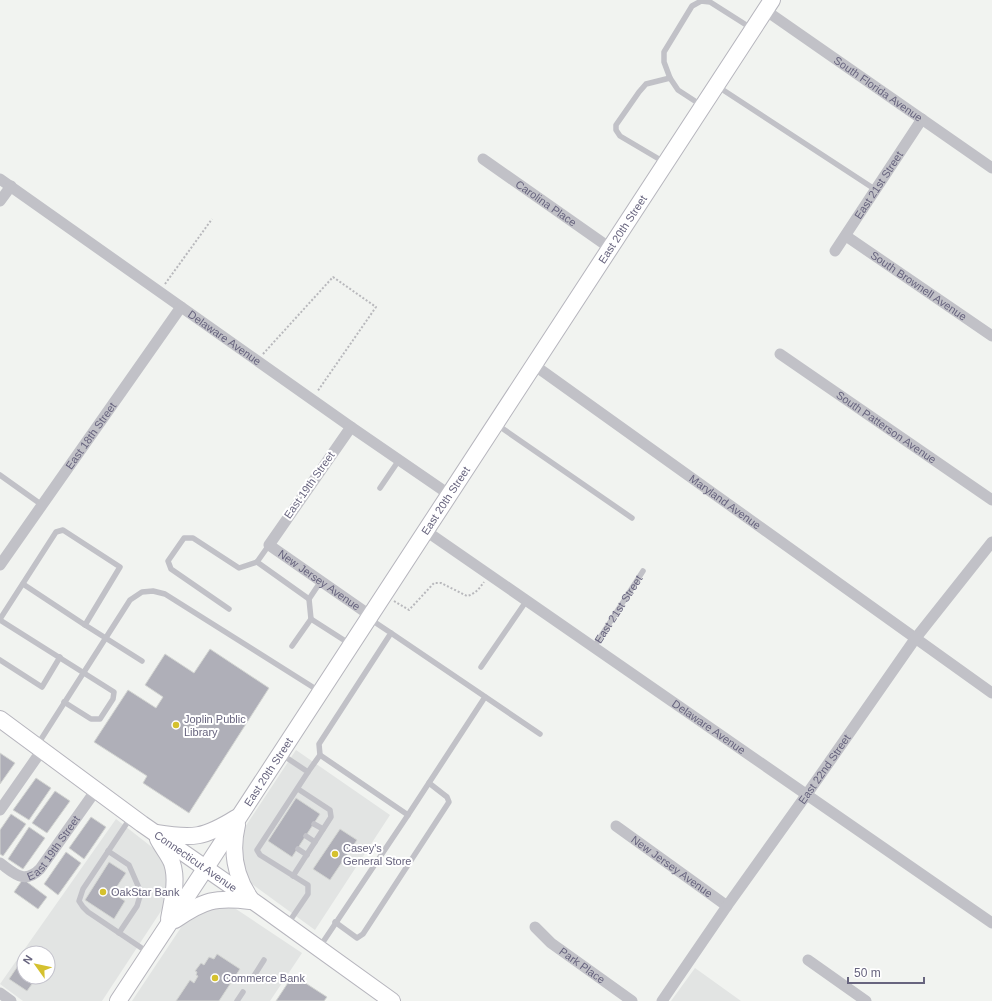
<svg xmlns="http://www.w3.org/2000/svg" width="992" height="1001" viewBox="0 0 992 1001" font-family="Helvetica,sans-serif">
	<rect width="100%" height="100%" fill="#f1f3f0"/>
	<path fill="#e2e4e3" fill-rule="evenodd" d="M 296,750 L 390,815 L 315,930 L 252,884 L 246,878 L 238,845 L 243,830 Z
		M 116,819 L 153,848 L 165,863 L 169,878 L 165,905 L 102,1001 L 23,1001 L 0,984 ZM 24,953 L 48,953 L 48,977 L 24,977 Z
		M 207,907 L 232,907 L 236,909 L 302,953 L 270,1001 L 132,1001 L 184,923 Z
		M 695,968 L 741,1001 L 671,1001 Z"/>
	<path fill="#afafb8" stroke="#d3d5d2" d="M 210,649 L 269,688 L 189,813 L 143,783 L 147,776 L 94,742 L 128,690 L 156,708 L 163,697 L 145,685 L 165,654 L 194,673 Z
		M 0,753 L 15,763 L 0,784 Z
		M 36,778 L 51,788 L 29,820 L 13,810 Z
		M 55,791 L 70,801 L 47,833 L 32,823 Z
		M 296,798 L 320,814 L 292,857 L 268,841 Z
		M 11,814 L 26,824 L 3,856 L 0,854 L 0,830 Z
		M 91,817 L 106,827 L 84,859 L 69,848 Z
		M 29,827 L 45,838 L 23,869 L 8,859 Z
		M 340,829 L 357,840 L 330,880 L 313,869 Z
		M 66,852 L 81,863 L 58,895 L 44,884 Z
		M 109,862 L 126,873 L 116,888 L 117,896 L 125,901 L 114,919 L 85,900 Z
		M 23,879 L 47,897 L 38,909 L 14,892 Z
		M 31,946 L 41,953 L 27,953 Z
		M 217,954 L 240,969 L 219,1001 L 176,1001 L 190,980 L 194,983 L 198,976 L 196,975 L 197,972 L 195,971 L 201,963 L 204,965 L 209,957 L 214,959 Z
		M 24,957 L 24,977 L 37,977 L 27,991 L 9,979 Z
		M 293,975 L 327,997 L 324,1001 L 276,1001 Z"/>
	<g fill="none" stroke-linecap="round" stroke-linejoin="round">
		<defs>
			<g id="secondary">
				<path id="s16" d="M 0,719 L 142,824 L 260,906 L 392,1001"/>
				<path d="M 237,825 C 231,850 235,876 250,898"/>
				<path d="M 156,833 C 193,839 204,838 236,818"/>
				<path d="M 158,839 C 162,847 169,855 172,863 C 178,881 172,901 169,919"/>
				<path d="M 175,920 C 204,900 215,897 250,901"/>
				<path id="s17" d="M 118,1001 L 205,869 L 772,0"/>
			</g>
		</defs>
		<use href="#secondary" stroke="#b6b5bd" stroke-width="18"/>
		<path stroke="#b8b8bc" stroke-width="2" stroke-dasharray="2 2" stroke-linecap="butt" d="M 165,284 L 212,219
			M 263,354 L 333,277 L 376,307 L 317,392
			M 394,601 L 409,610 L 434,583 L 441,583 L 467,596 C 475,594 479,589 484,582"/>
		<g stroke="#c1c1c7" stroke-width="5.5">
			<path d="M 717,86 L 876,190"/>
			<path d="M 701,105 L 678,90 L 670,78 L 664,62 L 664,52 L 692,6 L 701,1 L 710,2 L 751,28"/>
			<path d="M 664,162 L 620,136 L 616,130 L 616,125 L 639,92 L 646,84 L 670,78"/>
			<path d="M 496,424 L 632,518"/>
			<path d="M 0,475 L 42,505"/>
			<path d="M 380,488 L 399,460"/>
			<path d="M 257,562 L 309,599"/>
			<path d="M 23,584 L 85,625"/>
			<path d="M 229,609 L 171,569 L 168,561 L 184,538 L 193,538 L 239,568 L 257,562 L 269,545"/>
			<path d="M 0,619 L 56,532 L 63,530 L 120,567 L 85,625 L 142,661"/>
			<path d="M 311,619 L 350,644"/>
			<path d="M 0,620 L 114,692 L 113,699 L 100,719 L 91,719 L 64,702"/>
			<path d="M 391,633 L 540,734"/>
			<path d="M 292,646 L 311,619 L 309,599 L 321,581"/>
			<path id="s1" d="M 594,647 L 643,571"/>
			<path d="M 0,660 L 42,687 L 60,657"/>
			<path d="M 481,667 L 527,600"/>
			<path d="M 38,744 L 130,600 L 142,592 L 153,591 L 165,594 L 319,691"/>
			<path d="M 281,754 L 308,772 L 257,850 L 260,855 L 308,885 L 308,894 L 287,925"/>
			<path d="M 320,755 L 408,815 L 485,697"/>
			<path d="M 308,772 L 320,755 L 319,744 L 391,633 L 370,619"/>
			<path d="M 131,817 L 83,889 L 79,901 L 83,907 L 88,912 L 149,953"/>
			<path d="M 314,824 L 323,829"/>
			<path d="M 306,836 L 315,842"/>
			<path d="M 298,849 L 307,855"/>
			<path d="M 108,851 L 129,865 L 139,888 L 140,896 L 137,906 L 119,933"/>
			<path d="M 293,876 L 331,817 L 330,810 L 298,789"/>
			<path d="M 335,922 L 357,938 L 363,934 L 449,802 L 447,797 L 429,783"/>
			<path d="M 319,948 L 408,815"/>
			<path d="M 252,979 L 264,960"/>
			<path d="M 237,1001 L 243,992"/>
		</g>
		<g stroke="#c1c1c7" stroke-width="11">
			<path id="s2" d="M 765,10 L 992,168"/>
			<path id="s3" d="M 483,159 L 610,248"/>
			<path id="s4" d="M 0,179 L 351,427 L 450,495"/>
			<path d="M 0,201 L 11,186"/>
			<path id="s5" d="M 846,236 L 992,336"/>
			<path id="s6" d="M 835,251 L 922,119"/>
			<path id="s7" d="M 780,354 L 992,500"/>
			<path id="s8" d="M 534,365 L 992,693"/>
			<path id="s9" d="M 351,427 L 269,545 L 371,616"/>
			<path id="s10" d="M 426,531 L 992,923"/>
			<path id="s11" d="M 0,565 L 181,307"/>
			<path d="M 0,810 L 42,750"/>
			<path id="s12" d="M 616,826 L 727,906"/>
			<path id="s13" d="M 0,863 C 14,873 24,885 40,869 L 96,790"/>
			<path id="s14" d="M 535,927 L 551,943 L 632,1001"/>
			<path d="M 808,960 L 866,1001"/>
			<path d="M 0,993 L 11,1001"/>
			<path id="s15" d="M 662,1001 L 727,906 L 807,794 L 915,639 L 992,542"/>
		</g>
		<use href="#secondary" stroke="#fff" stroke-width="16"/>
	</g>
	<g fill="#d5c12e" stroke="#fff" stroke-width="1.5">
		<circle cx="176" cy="725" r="4"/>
		<circle cx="335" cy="854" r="4"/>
		<circle cx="103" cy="892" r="4"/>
		<circle cx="215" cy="978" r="4"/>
	</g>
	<g text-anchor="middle" stroke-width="4" stroke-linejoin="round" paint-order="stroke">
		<g font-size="11" fill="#67647e" stroke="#fff">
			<text dy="4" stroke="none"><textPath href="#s2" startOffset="138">South Florida Avenue</textPath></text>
			<text dy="4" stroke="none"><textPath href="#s6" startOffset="79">East 21st Street</textPath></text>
			<text dy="4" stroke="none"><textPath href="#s3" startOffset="77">Carolina Place</textPath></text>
			<text dy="4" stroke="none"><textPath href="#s17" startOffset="922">East 20th Street</textPath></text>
			<text dy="4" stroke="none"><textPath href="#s5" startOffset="88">South Brownell Avenue</textPath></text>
			<text dy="4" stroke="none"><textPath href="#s4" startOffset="275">Delaware Avenue</textPath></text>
			<text dy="4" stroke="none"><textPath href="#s7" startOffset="129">South Patterson Avenue</textPath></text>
			<text dy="4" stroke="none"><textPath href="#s11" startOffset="158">East 18th Street</textPath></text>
			<text transform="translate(309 485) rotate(-55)" y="4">East 19th Street</text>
			<text dy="4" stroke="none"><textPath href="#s17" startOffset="598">East 20th Street</textPath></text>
			<text dy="4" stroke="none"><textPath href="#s8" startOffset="235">Maryland Avenue</textPath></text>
			<text dy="4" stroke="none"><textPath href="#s9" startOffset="205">New Jersey Avenue</textPath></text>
			<text dy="4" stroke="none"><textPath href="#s1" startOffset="45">East 21st Street</textPath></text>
			<text dy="4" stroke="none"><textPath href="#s10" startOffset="344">Delaware Avenue</textPath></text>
			<text dy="4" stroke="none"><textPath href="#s15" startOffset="283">East 22nd Street</textPath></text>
			<text dy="4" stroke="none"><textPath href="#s17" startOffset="274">East 20th Street</textPath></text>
			<text dy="4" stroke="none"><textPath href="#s13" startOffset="71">East 19th Street</textPath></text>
			<text dy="4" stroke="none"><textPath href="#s16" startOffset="242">Connecticut Avenue</textPath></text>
			<text dy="4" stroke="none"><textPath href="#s12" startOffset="69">New Jersey Avenue</textPath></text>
			<text dy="4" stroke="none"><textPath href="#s14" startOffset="61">Park Place</textPath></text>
		</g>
		<g font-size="11" fill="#67647e" stroke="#fff" text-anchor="start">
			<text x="184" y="723">Joplin Public<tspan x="184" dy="13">Library</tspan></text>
			<text x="343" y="852">Casey's<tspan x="343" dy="13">General Store</tspan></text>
			<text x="111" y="896">OakStar Bank</text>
			<text x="223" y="982">Commerce Bank</text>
		</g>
	</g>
	<g transform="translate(36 965) rotate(303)"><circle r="19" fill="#ffffff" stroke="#c2c1cb"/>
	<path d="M0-3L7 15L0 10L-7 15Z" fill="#d5c12e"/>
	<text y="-6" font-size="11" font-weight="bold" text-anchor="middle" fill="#67647e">N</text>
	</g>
	<path d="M848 977v6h76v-6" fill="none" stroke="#67647e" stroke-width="2"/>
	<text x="854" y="977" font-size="12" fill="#67647e" stroke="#ffffff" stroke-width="3" paint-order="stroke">50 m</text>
</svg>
